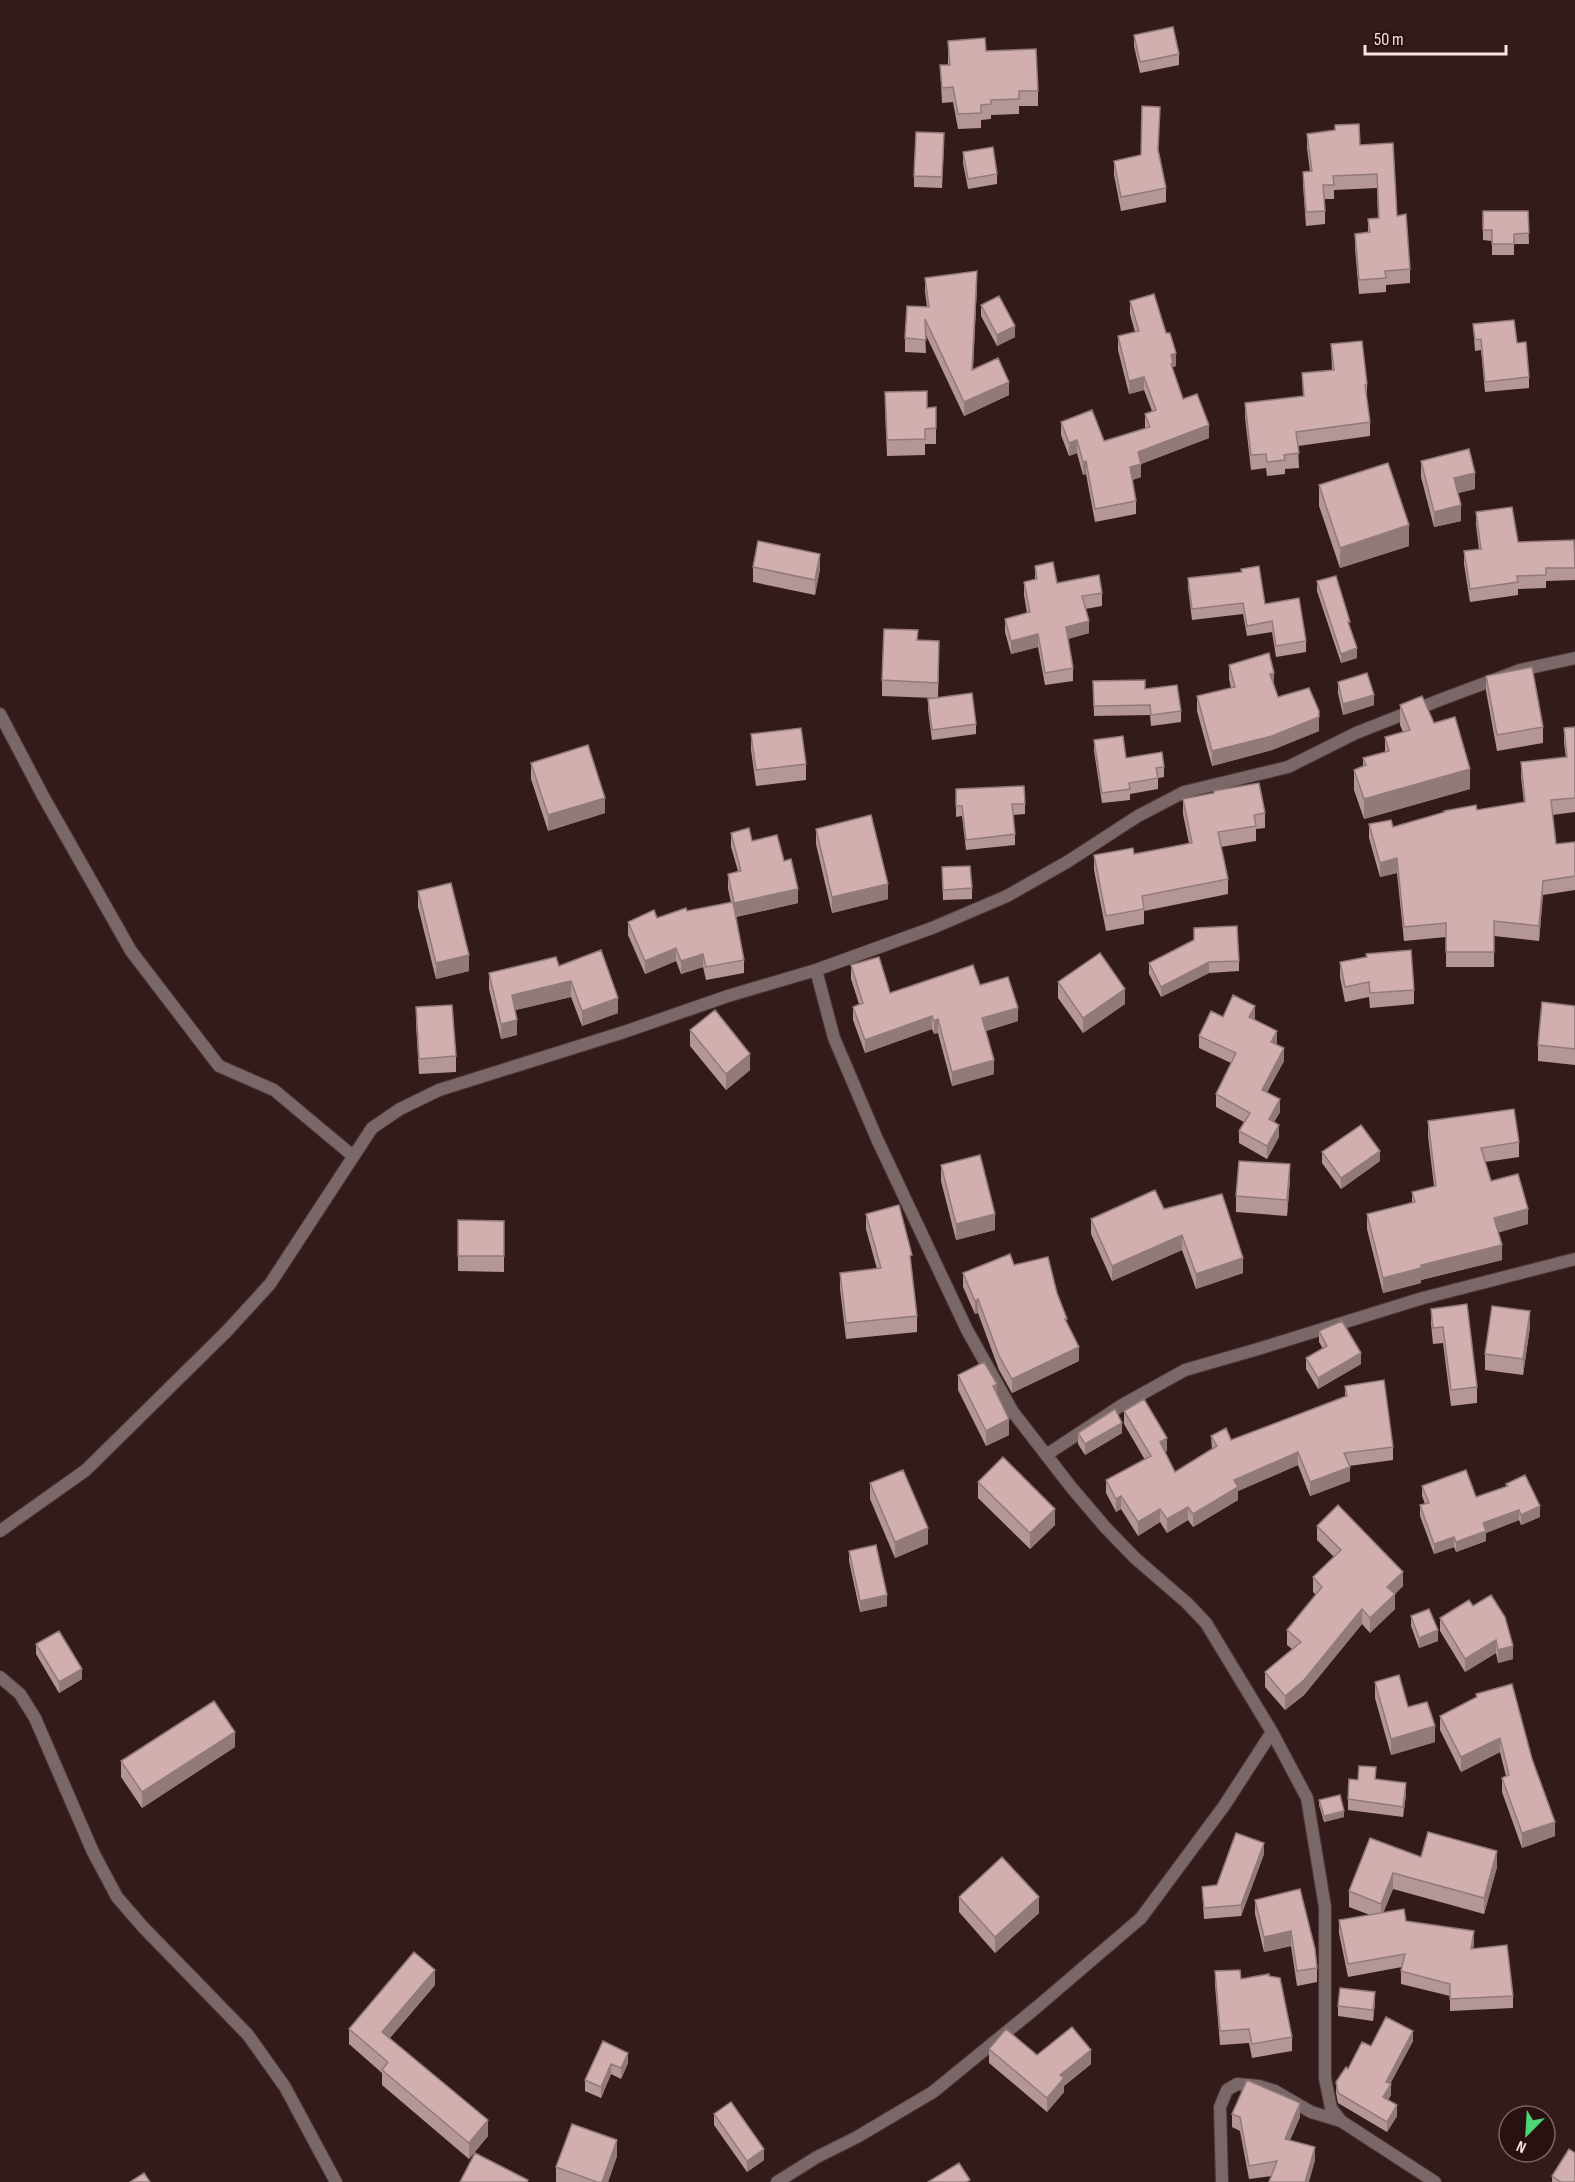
<svg xmlns="http://www.w3.org/2000/svg" width="1575" height="2182" viewBox="0 0 1575 2182" font-family="'Sofia Sans Condensed',sans-serif">
	<rect width="100%" height="100%" fill="#341b1b"/>
	<g fill="none" stroke-linecap="round" stroke-linejoin="round">
		<defs>
			<path id="street" d="M 0,714 L 43,796 L 131,951 L 219,1066 L 274,1090 L 353,1156
				M 816,970 L 834,1038 L 877,1139 L 967,1330 L 1013,1412 L 1071,1487 L 1105,1527 L 1135,1558 L 1187,1603 L 1206,1623 L 1272,1732 L 1307,1798 L 1325,1907 L 1325,2078 L 1331,2108 L 1341,2121 L 1435,2182
				M 1046,1455 L 1122,1405 L 1185,1370 L 1258,1349 L 1423,1298 L 1575,1259
				M 0,1531 L 86,1470 L 227,1331 L 270,1284 L 372,1128 L 400,1109 L 439,1090 L 624,1032 L 728,996 L 816,970 L 932,928 L 1007,896 L 1067,862 L 1138,816 L 1184,792 L 1288,767 L 1356,733 L 1445,698 L 1520,670 L 1575,658
				M 0,1677 L 20,1694 L 35,1718 L 93,1852 L 117,1897 L 143,1927 L 248,2035 L 285,2087 L 336,2182
				M 777,2182 L 817,2157 L 857,2137 L 933,2092 L 1037,2007 L 1141,1918 L 1224,1806 L 1272,1732
				M 1222,2182 L 1220,2107 L 1227,2090 L 1237,2084 L 1259,2086 L 1275,2091 L 1311,2112 L 1341,2121"/>
		</defs>
		<use href="#street" stroke="#4f3737" stroke-width="14"/>
		<use href="#street" stroke="#7a6868" stroke-width="12"/>
	</g>
	<path fill="#b49696" d="M 1134,35 L 1179,54 L 1179,65 L 1140,73 L 1134,46 Z
		M 948,41 L 986,51 L 1038,91 L 1038,106 L 1019,106 L 1019,114 L 991,115 L 991,119 L 981,120 L 981,128 L 958,129 L 953,102 L 942,103 L 940,65 L 948,65 Z
		M 1307,134 L 1360,145 L 1393,143 L 1397,216 L 1410,269 L 1410,283 L 1386,285 L 1386,292 L 1359,294 L 1355,248 L 1355,234 L 1368,233 L 1368,219 L 1378,218 L 1377,188 L 1334,190 L 1334,199 L 1325,199 L 1325,224 L 1306,226 L 1303,185 L 1303,172 L 1310,171 L 1307,148 Z
		M 944,144 L 942,188 L 914,187 L 914,176 Z
		M 963,152 L 997,174 L 997,184 L 968,189 L 963,163 Z
		M 1159,152 L 1166,188 L 1166,202 L 1121,211 L 1114,175 L 1114,161 Z
		M 1483,211 L 1528,211 L 1529,244 L 1514,244 L 1514,255 L 1492,255 L 1492,241 L 1483,240 Z
		M 925,278 L 977,285 L 973,370 L 1009,395 L 964,416 L 925,333 L 926,353 L 905,352 L 905,338 L 927,307 L 925,292 Z
		M 1130,301 L 1176,366 L 1173,367 L 1173,371 L 1183,399 L 1209,438 L 1141,464 L 1141,477 L 1132,480 L 1136,501 L 1136,514 L 1095,522 L 1086,474 L 1083,475 L 1077,453 L 1069,456 L 1061,435 L 1061,422 L 1104,441 L 1145,428 L 1145,414 L 1152,411 L 1144,390 L 1129,394 L 1118,350 L 1118,336 L 1135,332 L 1130,314 Z
		M 981,305 L 1015,337 L 997,346 L 981,316 Z
		M 1473,324 L 1517,343 L 1529,377 L 1529,388 L 1485,392 L 1481,350 L 1475,351 Z
		M 1331,344 L 1367,384 L 1367,399 L 1370,422 L 1370,436 L 1298,446 L 1299,468 L 1285,469 L 1285,474 L 1267,476 L 1266,468 L 1251,470 L 1245,417 L 1245,403 L 1303,397 L 1302,373 L 1332,370 Z
		M 936,407 L 936,444 L 925,444 L 925,455 L 887,456 L 885,408 Z
		M 1421,461 L 1475,489 L 1458,493 L 1461,521 L 1434,527 L 1421,477 Z
		M 1319,485 L 1409,546 L 1340,568 L 1319,506 Z
		M 1476,512 L 1518,542 L 1575,558 L 1575,580 L 1546,581 L 1546,588 L 1518,589 L 1518,595 L 1470,602 L 1464,564 L 1464,551 L 1479,549 L 1476,525 Z
		M 1035,566 L 1057,583 L 1102,593 L 1102,606 L 1085,609 L 1089,633 L 1068,639 L 1073,668 L 1073,681 L 1045,685 L 1038,647 L 1011,654 L 1005,632 L 1005,619 L 1027,613 L 1024,595 L 1024,582 L 1035,579 Z
		M 753,567 L 820,569 L 815,595 L 753,582 Z
		M 1188,578 L 1265,604 L 1306,641 L 1306,652 L 1276,657 L 1272,632 L 1247,636 L 1243,614 L 1192,620 L 1188,588 Z
		M 1317,581 L 1357,658 L 1341,663 L 1317,591 Z
		M 918,640 L 939,657 L 938,698 L 976,724 L 976,734 L 932,740 L 928,710 L 928,699 L 934,698 L 882,696 L 882,680 Z
		M 1229,665 L 1274,686 L 1278,697 L 1319,731 L 1272,750 L 1212,766 L 1197,711 L 1197,696 L 1231,688 L 1229,679 Z
		M 1486,676 L 1543,727 L 1543,743 L 1497,751 L 1486,691 Z
		M 1093,681 L 1145,689 L 1181,711 L 1181,722 L 1151,726 L 1150,715 L 1094,716 Z
		M 1338,682 L 1374,705 L 1343,715 L 1338,693 Z
		M 1400,705 L 1434,723 L 1470,789 L 1364,819 L 1354,790 L 1354,770 L 1363,766 L 1363,758 L 1385,752 L 1385,737 L 1403,732 L 1400,725 Z
		M 1575,727 L 1575,812 L 1552,815 L 1556,844 L 1575,842 L 1575,890 L 1543,895 L 1539,941 L 1494,936 L 1494,967 L 1446,967 L 1446,937 L 1404,941 L 1397,873 L 1380,877 L 1369,838 L 1369,824 L 1393,827 L 1477,810 L 1524,803 L 1521,777 L 1521,762 L 1566,758 L 1564,743 L 1564,728 Z
		M 751,734 L 806,764 L 806,780 L 756,786 L 751,750 Z
		M 1094,740 L 1126,758 L 1164,767 L 1164,777 L 1158,778 L 1158,789 L 1130,794 L 1130,800 L 1102,803 L 1094,751 Z
		M 531,763 L 605,813 L 548,831 L 531,779 Z
		M 956,789 L 1025,804 L 1025,814 L 1013,815 L 1015,834 L 1015,845 L 966,850 L 962,816 L 956,817 Z
		M 1183,799 L 1265,813 L 1265,828 L 1256,829 L 1256,841 L 1221,847 L 1228,879 L 1228,894 L 1144,911 L 1144,924 L 1106,931 L 1094,870 L 1094,855 L 1134,854 L 1189,843 L 1183,814 Z
		M 816,829 L 888,899 L 832,913 L 816,844 Z
		M 731,833 L 752,841 L 784,861 L 798,903 L 736,917 L 744,960 L 744,973 L 706,980 L 703,967 L 681,974 L 676,961 L 645,974 L 628,935 L 628,922 L 657,918 L 687,911 L 731,903 L 728,888 L 728,874 L 738,871 L 731,847 Z
		M 942,867 L 972,888 L 972,899 L 943,900 Z
		M 418,891 L 469,971 L 436,979 L 418,907 Z
		M 1194,928 L 1239,961 L 1239,971 L 1209,973 L 1161,997 L 1149,974 L 1149,963 L 1194,940 Z
		M 1340,962 L 1414,990 L 1414,1004 L 1370,1008 L 1369,997 L 1345,1002 L 1340,977 Z
		M 851,965 L 890,993 L 980,985 L 1018,1021 L 986,1031 L 994,1074 L 952,1086 L 938,1033 L 934,1034 L 932,1029 L 865,1053 L 853,1020 L 853,1007 L 859,1004 L 851,979 Z
		M 559,966 L 618,1013 L 582,1026 L 571,997 L 515,1010 L 517,1035 L 501,1039 L 489,989 L 489,973 Z
		M 1058,982 L 1125,1004 L 1083,1033 L 1058,998 Z
		M 1575,1006 L 1575,1065 L 1538,1061 L 1538,1045 Z
		M 416,1007 L 456,1056 L 456,1072 L 419,1074 L 416,1023 Z
		M 1223,1017 L 1255,1018 L 1254,1019 L 1277,1043 L 1276,1044 L 1284,1061 L 1267,1092 L 1280,1112 L 1274,1122 L 1279,1137 L 1267,1159 L 1239,1143 L 1239,1131 L 1244,1122 L 1216,1107 L 1216,1094 L 1231,1063 L 1199,1048 L 1199,1036 Z
		M 690,1030 L 750,1070 L 726,1090 L 690,1046 Z
		M 1428,1121 L 1519,1142 L 1519,1157 L 1485,1162 L 1491,1181 L 1528,1224 L 1498,1232 L 1502,1260 L 1421,1280 L 1421,1283 L 1383,1293 L 1367,1229 L 1367,1214 L 1412,1203 L 1412,1192 L 1434,1186 L 1428,1136 Z
		M 1322,1152 L 1380,1161 L 1341,1189 L 1322,1163 Z
		M 941,1165 L 995,1230 L 956,1240 L 941,1181 Z
		M 1290,1180 L 1287,1216 L 1236,1212 L 1236,1196 Z
		M 1164,1209 L 1243,1273 L 1196,1289 L 1182,1250 L 1112,1281 L 1091,1234 L 1091,1219 Z
		M 866,1214 L 912,1271 L 917,1316 L 917,1332 L 846,1339 L 840,1289 L 840,1273 L 877,1269 L 866,1229 Z
		M 458,1220 L 504,1221 L 504,1272 L 458,1271 Z
		M 1014,1265 L 1057,1293 L 1079,1361 L 1012,1393 L 999,1370 L 978,1313 L 975,1314 L 963,1287 L 963,1273 Z
		M 1467,1304 L 1477,1387 L 1477,1403 L 1451,1406 L 1443,1343 L 1433,1344 L 1431,1324 L 1431,1309 Z
		M 1530,1327 L 1523,1375 L 1485,1370 L 1485,1354 Z
		M 1319,1331 L 1361,1364 L 1318,1389 L 1306,1369 L 1306,1358 L 1323,1349 L 1319,1342 Z
		M 958,1375 L 997,1394 L 1009,1435 L 986,1446 L 958,1390 Z
		M 1345,1386 L 1393,1447 L 1393,1460 L 1349,1466 L 1350,1481 L 1310,1496 L 1298,1465 L 1238,1491 L 1238,1500 L 1193,1527 L 1188,1520 L 1167,1533 L 1160,1522 L 1138,1536 L 1121,1509 L 1116,1512 L 1106,1493 L 1106,1480 L 1145,1460 L 1124,1424 L 1124,1411 L 1167,1451 L 1165,1452 L 1175,1472 L 1212,1449 L 1211,1436 L 1231,1440 L 1345,1396 Z
		M 1078,1433 L 1122,1433 L 1085,1455 L 1078,1444 Z
		M 978,1482 L 1055,1525 L 1030,1549 L 978,1498 Z
		M 870,1483 L 928,1544 L 895,1558 L 870,1499 Z
		M 1506,1484 L 1540,1517 L 1521,1525 L 1519,1520 L 1486,1533 L 1486,1541 L 1456,1552 L 1454,1547 L 1434,1554 L 1420,1516 L 1420,1505 L 1425,1504 L 1422,1496 L 1422,1486 L 1476,1497 L 1506,1487 Z
		M 1317,1526 L 1403,1586 L 1395,1594 L 1395,1609 L 1370,1633 L 1362,1624 L 1304,1695 L 1285,1710 L 1265,1687 L 1265,1672 L 1292,1649 L 1287,1645 L 1287,1630 L 1316,1595 L 1313,1592 L 1313,1577 L 1334,1557 L 1317,1540 Z
		M 849,1551 L 887,1606 L 860,1612 L 849,1561 Z
		M 1473,1606 L 1513,1659 L 1498,1663 L 1496,1653 L 1465,1672 L 1440,1631 L 1440,1618 Z
		M 1411,1616 L 1438,1641 L 1419,1648 L 1411,1626 Z
		M 36,1644 L 82,1679 L 59,1693 L 36,1654 Z
		M 1375,1682 L 1408,1707 L 1435,1742 L 1391,1755 L 1375,1698 Z
		M 1476,1694 L 1532,1759 L 1555,1836 L 1522,1848 L 1502,1792 L 1502,1778 L 1506,1776 L 1500,1752 L 1461,1772 L 1440,1730 L 1440,1716 L 1476,1697 Z
		M 235,1747 L 142,1808 L 121,1777 L 121,1761 Z
		M 1376,1779 L 1406,1794 L 1403,1817 L 1348,1810 L 1348,1799 L 1358,1780 Z
		M 1319,1800 L 1344,1817 L 1324,1822 L 1319,1805 Z
		M 1264,1854 L 1241,1916 L 1204,1919 L 1202,1887 L 1217,1885 Z
		M 1421,1857 L 1497,1867 L 1484,1914 L 1393,1889 L 1383,1912 L 1406,1921 L 1474,1943 L 1473,1949 L 1513,1996 L 1513,2008 L 1450,2011 L 1450,1996 L 1401,1984 L 1401,1971 L 1402,1967 L 1348,1977 L 1339,1933 L 1339,1920 L 1370,1915 L 1349,1907 L 1349,1891 Z
		M 1300,1889 L 1317,1968 L 1317,1982 L 1297,1986 L 1291,1946 L 1264,1952 L 1255,1914 L 1255,1900 Z
		M 959,1897 L 1039,1913 L 995,1953 L 959,1912 Z
		M 1215,1971 L 1241,1979 L 1269,1976 L 1292,2037 L 1292,2051 L 1252,2058 L 1249,2043 L 1220,2045 L 1215,1985 Z
		M 435,1985 L 390,2038 L 488,2136 L 469,2159 L 382,2085 L 382,2073 L 349,2044 L 349,2029 Z
		M 1375,2002 L 1373,2021 L 1338,2016 L 1338,2006 Z
		M 603,2041 L 628,2063 L 621,2079 L 611,2074 L 601,2098 L 585,2091 L 585,2080 Z
		M 1413,2041 L 1390,2084 L 1391,2095 L 1388,2100 L 1397,2116 L 1387,2132 L 1338,2103 L 1336,2093 L 1336,2082 L 1348,2069 L 1371,2046 Z
		M 989,2049 L 1037,2055 L 1091,2064 L 1064,2086 L 1064,2092 L 1047,2112 L 989,2063 Z
		M 714,2114 L 764,2160 L 747,2172 L 714,2125 Z
		M 1232,2114 L 1300,2117 L 1290,2140 L 1315,2161 L 1272,2176 L 1249,2179 L 1240,2131 L 1232,2127 Z
		M 1509,2130 L 1509,2152 L 1534,2152 L 1529,2162 L 1504,2150 L 1504,2139 Z
		M 617,2156 L 608,2182 L 556,2182 L 556,2167 Z
		M 1552,2176 L 1575,2182 L 1552,2182 Z"/>
	<path fill="#927a7a" d="M 977,271 L 977,285 L 972,383 L 972,370 Z
		M 1015,326 L 1015,337 L 997,346 L 997,335 Z
		M 1176,353 L 1176,366 L 1173,367 L 1173,377 L 1171,378 L 1171,355 Z
		M 1144,377 L 1144,390 L 1129,394 L 1129,381 Z
		M 1009,382 L 1009,395 L 964,416 L 964,402 Z
		M 1209,425 L 1209,438 L 1141,464 L 1141,477 L 1130,481 L 1130,467 L 1138,452 Z
		M 1077,440 L 1077,453 L 1069,456 L 1069,443 Z
		M 1086,461 L 1086,474 L 1083,475 L 1083,462 Z
		M 1475,473 L 1475,489 L 1454,494 L 1454,478 Z
		M 1461,505 L 1461,521 L 1434,527 L 1434,512 Z
		M 1409,525 L 1409,546 L 1340,568 L 1340,548 Z
		M 820,554 L 820,569 L 815,595 L 815,580 Z
		M 1089,621 L 1089,633 L 1066,639 L 1066,627 Z
		M 1038,634 L 1038,647 L 1011,654 L 1011,641 Z
		M 1357,648 L 1357,658 L 1341,663 L 1341,654 Z
		M 1274,673 L 1274,687 L 1270,674 Z
		M 1374,695 L 1374,705 L 1343,715 L 1343,704 Z
		M 1319,717 L 1319,731 L 1272,750 L 1212,766 L 1212,751 Z
		M 1470,769 L 1470,789 L 1364,819 L 1364,799 Z
		M 605,798 L 605,813 L 548,831 L 548,815 Z
		M 1397,858 L 1397,873 L 1380,877 L 1380,863 Z
		M 1543,881 L 1543,895 L 1539,941 L 1539,926 Z
		M 888,884 L 888,899 L 832,913 L 832,897 Z
		M 798,889 L 798,903 L 734,917 L 734,903 Z
		M 676,948 L 676,961 L 645,974 L 645,961 Z
		M 703,954 L 703,967 L 681,974 L 681,961 Z
		M 469,955 L 469,971 L 436,979 L 436,963 Z
		M 1209,962 L 1209,973 L 1161,997 L 1161,987 Z
		M 571,981 L 571,997 L 512,1011 L 512,995 Z
		M 1125,989 L 1125,1004 L 1083,1033 L 1083,1018 Z
		M 618,998 L 618,1013 L 582,1026 L 582,1011 Z
		M 1255,1006 L 1255,1018 L 1249,1029 L 1249,1017 Z
		M 1018,1008 L 1018,1021 L 982,1032 L 982,1018 Z
		M 932,1016 L 932,1029 L 865,1053 L 865,1040 Z
		M 938,1019 L 938,1033 L 934,1034 L 934,1021 Z
		M 517,1020 L 517,1035 L 501,1039 L 501,1024 Z
		M 1277,1031 L 1277,1043 L 1271,1054 L 1271,1042 Z
		M 1284,1048 L 1284,1061 L 1262,1102 L 1262,1090 Z
		M 750,1054 L 750,1070 L 726,1090 L 726,1074 Z
		M 994,1060 L 994,1074 L 952,1086 L 952,1072 Z
		M 1280,1099 L 1280,1112 L 1269,1131 L 1269,1119 Z
		M 1279,1125 L 1279,1137 L 1267,1159 L 1267,1146 Z
		M 1380,1151 L 1380,1161 L 1341,1189 L 1341,1178 Z
		M 1290,1164 L 1290,1180 L 1287,1216 L 1287,1200 Z
		M 1528,1209 L 1528,1224 L 1494,1234 L 1494,1218 Z
		M 995,1214 L 995,1230 L 956,1240 L 956,1224 Z
		M 1182,1235 L 1182,1250 L 1112,1281 L 1112,1266 Z
		M 1502,1245 L 1502,1260 L 1421,1280 L 1421,1283 L 1383,1293 L 1383,1278 L 1421,1265 Z
		M 1243,1258 L 1243,1273 L 1196,1289 L 1196,1274 Z
		M 978,1299 L 978,1313 L 975,1314 L 975,1301 Z
		M 1530,1311 L 1530,1327 L 1523,1375 L 1523,1359 Z
		M 1079,1347 L 1079,1361 L 1012,1393 L 1012,1379 Z
		M 1361,1353 L 1361,1364 L 1318,1389 L 1318,1378 Z
		M 997,1384 L 997,1400 L 993,1386 Z
		M 1009,1419 L 1009,1435 L 986,1446 L 986,1431 Z
		M 1122,1423 L 1122,1433 L 1085,1455 L 1085,1444 Z
		M 1167,1438 L 1167,1451 L 1160,1456 L 1160,1442 Z
		M 1298,1452 L 1298,1465 L 1238,1491 L 1238,1500 L 1193,1527 L 1193,1514 L 1234,1480 Z
		M 1350,1467 L 1350,1481 L 1310,1496 L 1310,1482 Z
		M 1121,1496 L 1121,1509 L 1116,1512 L 1116,1499 Z
		M 1540,1506 L 1540,1517 L 1521,1525 L 1521,1515 Z
		M 1188,1507 L 1188,1520 L 1167,1533 L 1167,1519 Z
		M 1055,1509 L 1055,1525 L 1030,1549 L 1030,1533 Z
		M 1160,1509 L 1160,1522 L 1138,1536 L 1138,1522 Z
		M 1519,1510 L 1519,1520 L 1486,1533 L 1486,1541 L 1456,1552 L 1456,1542 L 1483,1523 Z
		M 928,1528 L 928,1544 L 895,1558 L 895,1542 Z
		M 1454,1537 L 1454,1547 L 1434,1554 L 1434,1544 Z
		M 1403,1572 L 1403,1586 L 1387,1601 L 1387,1587 Z
		M 1395,1594 L 1395,1609 L 1370,1633 L 1370,1618 Z
		M 887,1595 L 887,1606 L 860,1612 L 860,1601 Z
		M 1362,1609 L 1362,1624 L 1304,1695 L 1285,1710 L 1285,1696 Z
		M 1438,1630 L 1438,1641 L 1419,1648 L 1419,1638 Z
		M 1496,1640 L 1496,1653 L 1465,1672 L 1465,1659 Z
		M 1513,1646 L 1513,1659 L 1498,1663 L 1498,1650 Z
		M 82,1669 L 82,1679 L 59,1693 L 59,1682 Z
		M 1435,1726 L 1435,1742 L 1391,1755 L 1391,1739 Z
		M 235,1732 L 235,1747 L 142,1808 L 142,1792 Z
		M 1500,1738 L 1500,1752 L 1461,1772 L 1461,1757 Z
		M 1406,1783 L 1406,1794 L 1403,1817 L 1403,1807 Z
		M 1344,1811 L 1344,1817 L 1324,1822 L 1324,1816 Z
		M 1555,1822 L 1555,1836 L 1522,1848 L 1522,1833 Z
		M 1264,1843 L 1264,1854 L 1241,1916 L 1241,1905 Z
		M 1497,1851 L 1497,1867 L 1484,1914 L 1484,1898 Z
		M 1393,1873 L 1393,1889 L 1381,1919 L 1381,1904 Z
		M 1039,1897 L 1039,1913 L 995,1953 L 995,1937 Z
		M 1291,1931 L 1291,1946 L 1264,1952 L 1264,1937 Z
		M 1474,1931 L 1474,1943 L 1471,1962 L 1471,1949 Z
		M 435,1970 L 435,1985 L 382,2047 L 382,2032 Z
		M 1375,1992 L 1375,2002 L 1373,2021 L 1373,2010 Z
		M 1413,2031 L 1413,2041 L 1388,2088 L 1391,2084 L 1391,2095 L 1383,2107 L 1383,2097 L 1386,2082 Z
		M 1091,2050 L 1091,2064 L 1064,2086 L 1064,2092 L 1047,2112 L 1047,2098 L 1060,2075 Z
		M 628,2053 L 628,2063 L 621,2079 L 621,2068 Z
		M 611,2064 L 611,2074 L 601,2098 L 601,2087 Z
		M 1300,2103 L 1300,2117 L 1285,2152 L 1285,2139 Z
		M 1397,2105 L 1397,2116 L 1387,2132 L 1387,2122 Z
		M 488,2120 L 488,2136 L 469,2159 L 469,2143 Z
		M 617,2140 L 617,2156 L 608,2182 L 602,2182 Z
		M 1315,2147 L 1315,2161 L 1309,2182 L 1305,2182 Z
		M 764,2149 L 764,2160 L 747,2172 L 747,2161 Z
		M 1529,2152 L 1534,2152 L 1529,2162 Z"/>
	<path fill="#d1afae" stroke="#927a7a" stroke-width="1.5" d="M 1173,27 L 1179,54 L 1140,62 L 1134,35 Z
		M 985,38 L 986,51 L 1036,49 L 1038,91 L 1019,91 L 1019,99 L 991,100 L 991,104 L 981,105 L 981,113 L 958,114 L 953,87 L 942,88 L 940,65 L 950,65 L 948,41 Z
		M 1142,106 L 1160,107 L 1158,150 L 1166,188 L 1121,197 L 1114,161 L 1141,155 Z
		M 1359,124 L 1360,145 L 1393,143 L 1397,216 L 1406,214 L 1410,269 L 1385,271 L 1386,278 L 1359,280 L 1355,234 L 1370,232 L 1368,219 L 1379,218 L 1377,174 L 1333,176 L 1334,185 L 1323,185 L 1325,211 L 1306,212 L 1303,172 L 1312,171 L 1307,134 L 1335,130 L 1335,125 Z
		M 916,132 L 944,133 L 942,177 L 914,176 Z
		M 993,147 L 997,174 L 968,179 L 963,152 Z
		M 1483,211 L 1528,211 L 1529,233 L 1514,234 L 1514,244 L 1492,244 L 1492,230 L 1483,230 Z
		M 977,271 L 972,370 L 998,358 L 1009,382 L 964,402 L 925,319 L 926,340 L 905,338 L 907,306 L 929,307 L 925,278 Z
		M 1154,294 L 1166,333 L 1170,333 L 1176,353 L 1171,355 L 1173,364 L 1171,364 L 1183,399 L 1197,394 L 1209,425 L 1138,452 L 1141,464 L 1130,467 L 1136,501 L 1095,509 L 1086,461 L 1083,462 L 1077,440 L 1069,443 L 1061,422 L 1092,410 L 1104,441 L 1150,427 L 1145,414 L 1156,410 L 1144,377 L 1129,381 L 1118,336 L 1139,331 L 1130,301 Z
		M 999,296 L 1015,326 L 997,335 L 981,305 Z
		M 1514,320 L 1517,343 L 1526,342 L 1529,377 L 1485,382 L 1481,339 L 1475,340 L 1473,324 Z
		M 1362,341 L 1367,384 L 1365,385 L 1370,422 L 1296,432 L 1299,453 L 1284,455 L 1285,460 L 1267,462 L 1266,454 L 1251,455 L 1245,403 L 1304,396 L 1302,373 L 1334,370 L 1331,344 Z
		M 927,391 L 927,408 L 936,407 L 936,428 L 925,429 L 925,439 L 887,440 L 885,392 Z
		M 1469,449 L 1475,473 L 1454,478 L 1461,505 L 1434,512 L 1421,461 Z
		M 1388,463 L 1409,525 L 1340,548 L 1319,485 Z
		M 1512,507 L 1518,542 L 1574,540 L 1575,568 L 1546,568 L 1546,575 L 1517,576 L 1518,582 L 1470,589 L 1464,551 L 1481,549 L 1476,512 Z
		M 758,541 L 820,554 L 815,580 L 753,567 Z
		M 1053,562 L 1057,583 L 1099,575 L 1102,593 L 1082,596 L 1089,621 L 1066,627 L 1073,668 L 1045,673 L 1038,634 L 1011,641 L 1005,619 L 1030,612 L 1024,582 L 1037,579 L 1035,566 Z
		M 1259,566 L 1265,604 L 1299,598 L 1306,641 L 1276,646 L 1272,621 L 1247,626 L 1243,603 L 1192,609 L 1188,578 L 1242,572 L 1241,569 Z
		M 1336,576 L 1350,622 L 1348,622 L 1357,648 L 1341,654 L 1317,581 Z
		M 884,629 L 918,630 L 917,640 L 939,641 L 938,683 L 882,680 Z
		M 1269,653 L 1274,673 L 1270,674 L 1278,697 L 1309,688 L 1319,711 L 1319,717 L 1272,736 L 1212,751 L 1197,696 L 1235,687 L 1229,665 Z
		M 1532,667 L 1543,727 L 1497,735 L 1486,676 Z
		M 1367,673 L 1374,695 L 1343,704 L 1338,682 Z
		M 1145,680 L 1145,689 L 1177,685 L 1181,711 L 1151,715 L 1150,705 L 1094,706 L 1093,681 Z
		M 972,693 L 976,724 L 932,730 L 928,699 Z
		M 1422,696 L 1434,723 L 1455,717 L 1470,769 L 1364,799 L 1354,770 L 1366,765 L 1363,758 L 1389,751 L 1385,737 L 1410,730 L 1400,705 Z
		M 1575,727 L 1575,798 L 1551,800 L 1556,844 L 1575,842 L 1575,876 L 1543,881 L 1539,926 L 1494,921 L 1494,952 L 1446,952 L 1446,923 L 1404,927 L 1397,858 L 1380,863 L 1369,824 L 1391,820 L 1393,827 L 1445,812 L 1444,811 L 1476,805 L 1477,810 L 1525,802 L 1521,762 L 1567,757 L 1564,728 Z
		M 801,728 L 806,764 L 756,770 L 751,734 Z
		M 1123,736 L 1126,758 L 1162,752 L 1164,767 L 1156,768 L 1158,778 L 1129,783 L 1130,789 L 1102,793 L 1094,740 Z
		M 588,745 L 605,798 L 548,815 L 531,763 Z
		M 1259,783 L 1265,813 L 1254,815 L 1256,826 L 1218,832 L 1228,879 L 1142,896 L 1144,909 L 1106,916 L 1094,855 L 1133,848 L 1134,854 L 1192,843 L 1183,799 L 1214,793 L 1214,791 Z
		M 1024,786 L 1025,804 L 1012,804 L 1015,834 L 966,840 L 962,806 L 956,806 L 956,789 Z
		M 871,815 L 888,884 L 832,897 L 816,829 Z
		M 749,828 L 752,841 L 777,835 L 784,861 L 791,859 L 798,889 L 734,903 L 728,874 L 741,871 L 731,833 Z
		M 970,866 L 972,888 L 943,890 L 942,867 Z
		M 451,883 L 469,955 L 436,963 L 418,891 Z
		M 733,902 L 744,960 L 706,967 L 703,954 L 681,961 L 676,948 L 645,961 L 628,922 L 654,910 L 657,918 L 686,908 L 687,911 Z
		M 1237,926 L 1239,961 L 1209,962 L 1161,987 L 1149,963 L 1194,940 L 1194,928 Z
		M 601,950 L 618,998 L 582,1011 L 571,981 L 512,995 L 517,1020 L 501,1024 L 489,973 L 556,957 L 559,966 Z
		M 1411,950 L 1414,990 L 1370,993 L 1369,982 L 1345,987 L 1340,962 L 1367,957 L 1366,954 Z
		M 1100,953 L 1125,989 L 1083,1018 L 1058,982 Z
		M 879,957 L 890,993 L 973,965 L 980,985 L 1008,977 L 1018,1008 L 982,1018 L 994,1060 L 952,1072 L 938,1019 L 934,1021 L 932,1016 L 865,1040 L 853,1007 L 863,1003 L 851,965 Z
		M 1233,995 L 1255,1006 L 1249,1017 L 1277,1031 L 1271,1042 L 1284,1048 L 1262,1090 L 1280,1099 L 1269,1119 L 1279,1125 L 1267,1146 L 1239,1131 L 1250,1113 L 1216,1094 L 1236,1053 L 1199,1036 L 1211,1011 L 1223,1017 Z
		M 1542,1002 L 1575,1006 L 1575,1049 L 1538,1045 Z
		M 452,1005 L 456,1056 L 419,1059 L 416,1007 Z
		M 715,1010 L 750,1054 L 726,1074 L 690,1030 Z
		M 1514,1109 L 1519,1142 L 1481,1148 L 1491,1181 L 1518,1174 L 1528,1209 L 1494,1218 L 1502,1245 L 1421,1265 L 1421,1268 L 1383,1278 L 1367,1214 L 1415,1202 L 1412,1192 L 1436,1186 L 1428,1121 Z
		M 1361,1125 L 1380,1151 L 1341,1178 L 1322,1152 Z
		M 980,1155 L 995,1214 L 956,1224 L 941,1165 Z
		M 1239,1161 L 1290,1164 L 1287,1200 L 1236,1196 Z
		M 1155,1190 L 1164,1209 L 1222,1194 L 1243,1258 L 1196,1274 L 1182,1235 L 1112,1266 L 1091,1219 Z
		M 899,1205 L 912,1255 L 910,1256 L 917,1316 L 846,1323 L 840,1273 L 881,1268 L 866,1214 Z
		M 458,1220 L 504,1221 L 504,1256 L 458,1256 Z
		M 1010,1254 L 1014,1265 L 1048,1257 L 1057,1293 L 1067,1319 L 1065,1319 L 1079,1347 L 1012,1379 L 999,1356 L 978,1299 L 975,1301 L 963,1273 Z
		M 1467,1304 L 1477,1387 L 1451,1390 L 1443,1327 L 1433,1328 L 1431,1309 Z
		M 1492,1306 L 1530,1311 L 1523,1359 L 1485,1354 Z
		M 1342,1321 L 1361,1353 L 1318,1378 L 1306,1358 L 1327,1346 L 1319,1331 Z
		M 984,1362 L 997,1384 L 993,1386 L 1009,1419 L 986,1431 L 958,1375 Z
		M 1384,1380 L 1393,1447 L 1344,1453 L 1350,1467 L 1310,1482 L 1298,1452 L 1234,1480 L 1238,1487 L 1193,1514 L 1188,1507 L 1167,1519 L 1160,1509 L 1138,1522 L 1121,1496 L 1116,1499 L 1106,1480 L 1151,1456 L 1124,1411 L 1144,1399 L 1167,1438 L 1160,1442 L 1175,1472 L 1217,1446 L 1211,1436 L 1226,1428 L 1231,1440 L 1347,1396 L 1345,1386 Z
		M 1115,1409 L 1122,1423 L 1085,1444 L 1078,1433 Z
		M 1003,1457 L 1055,1509 L 1030,1533 L 978,1482 Z
		M 903,1470 L 928,1528 L 895,1542 L 870,1483 Z
		M 1466,1470 L 1476,1497 L 1508,1486 L 1506,1484 L 1525,1475 L 1540,1506 L 1521,1515 L 1519,1510 L 1483,1523 L 1486,1531 L 1456,1542 L 1454,1537 L 1434,1544 L 1420,1505 L 1429,1503 L 1422,1486 Z
		M 1338,1505 L 1403,1572 L 1387,1587 L 1395,1594 L 1370,1618 L 1362,1609 L 1304,1680 L 1285,1696 L 1265,1672 L 1301,1642 L 1287,1630 L 1322,1587 L 1313,1577 L 1341,1550 L 1317,1526 Z
		M 876,1545 L 887,1595 L 860,1601 L 849,1551 Z
		M 1491,1595 L 1505,1617 L 1513,1646 L 1498,1650 L 1496,1640 L 1465,1659 L 1440,1618 L 1469,1600 L 1473,1606 Z
		M 1429,1609 L 1438,1630 L 1419,1638 L 1411,1616 Z
		M 59,1631 L 82,1669 L 59,1682 L 36,1644 Z
		M 1399,1675 L 1408,1707 L 1427,1702 L 1435,1726 L 1391,1739 L 1375,1682 Z
		M 1512,1684 L 1532,1759 L 1555,1822 L 1522,1833 L 1502,1778 L 1509,1775 L 1500,1738 L 1461,1757 L 1440,1716 L 1477,1697 L 1476,1694 Z
		M 214,1701 L 235,1732 L 142,1792 L 121,1761 Z
		M 1359,1766 L 1376,1767 L 1375,1779 L 1406,1783 L 1403,1807 L 1348,1799 L 1349,1779 L 1358,1780 Z
		M 1340,1795 L 1344,1811 L 1324,1816 L 1319,1800 Z
		M 1428,1832 L 1497,1851 L 1484,1898 L 1393,1873 L 1381,1904 L 1349,1891 L 1370,1838 L 1421,1857 Z
		M 1236,1833 L 1264,1843 L 1241,1905 L 1204,1908 L 1202,1887 L 1217,1885 Z
		M 1002,1857 L 1039,1897 L 995,1937 L 959,1897 Z
		M 1300,1889 L 1315,1949 L 1317,1968 L 1297,1971 L 1291,1931 L 1264,1937 L 1255,1900 Z
		M 1404,1909 L 1406,1921 L 1474,1931 L 1471,1949 L 1507,1945 L 1513,1996 L 1450,1999 L 1450,1984 L 1401,1971 L 1405,1954 L 1348,1964 L 1339,1920 Z
		M 414,1952 L 435,1970 L 382,2032 L 488,2120 L 469,2143 L 382,2070 L 388,2062 L 349,2029 Z
		M 1240,1970 L 1241,1979 L 1269,1974 L 1269,1976 L 1280,1978 L 1292,2037 L 1252,2044 L 1249,2029 L 1220,2031 L 1215,1971 Z
		M 1340,1988 L 1375,1992 L 1373,2010 L 1338,2006 Z
		M 1386,2017 L 1413,2031 L 1386,2082 L 1391,2084 L 1383,2097 L 1397,2105 L 1387,2122 L 1338,2093 L 1336,2082 L 1346,2067 L 1348,2069 L 1362,2042 L 1371,2046 Z
		M 1072,2027 L 1091,2050 L 1060,2075 L 1064,2078 L 1047,2098 L 989,2049 L 1006,2029 L 1037,2055 Z
		M 603,2041 L 628,2053 L 621,2068 L 611,2064 L 601,2087 L 585,2080 Z
		M 1247,2080 L 1300,2103 L 1285,2139 L 1315,2147 L 1305,2182 L 1269,2182 L 1277,2161 L 1249,2166 L 1240,2117 L 1232,2114 Z
		M 731,2102 L 764,2149 L 747,2161 L 714,2114 Z
		M 1520,2108 L 1536,2116 L 1516,2116 Z
		M 572,2124 L 617,2140 L 602,2182 L 597,2182 L 556,2167 Z
		M 1509,2130 L 1509,2142 L 1504,2139 Z
		M 1569,2149 L 1575,2153 L 1575,2182 L 1561,2182 L 1552,2176 Z
		M 475,2153 L 528,2180 L 527,2182 L 460,2182 Z
		M 959,2163 L 970,2180 L 966,2182 L 928,2182 Z
		M 144,2173 L 150,2182 L 130,2182 Z"/>
	<g transform="translate(1527 2134) rotate(204)"><circle r="28" fill="#291112" stroke="#7b6566" stroke-width="1.5"/>
	<path d="M0-4.5L10 22L0 15L-10 22Z" fill="#4cd676"/>
	<text y="-9" font-size="16" font-weight="bold" text-anchor="middle" fill="#f7e4e4">N</text>
	</g>
	<path d="M1365 45v9h141v-9" fill="none" stroke="#f7e4e4" stroke-width="3"/>
	<text x="1374" y="45" font-size="18" fill="#f7e4e4" stroke="#291112" stroke-width="4.5" paint-order="stroke">50 m</text>
</svg>
